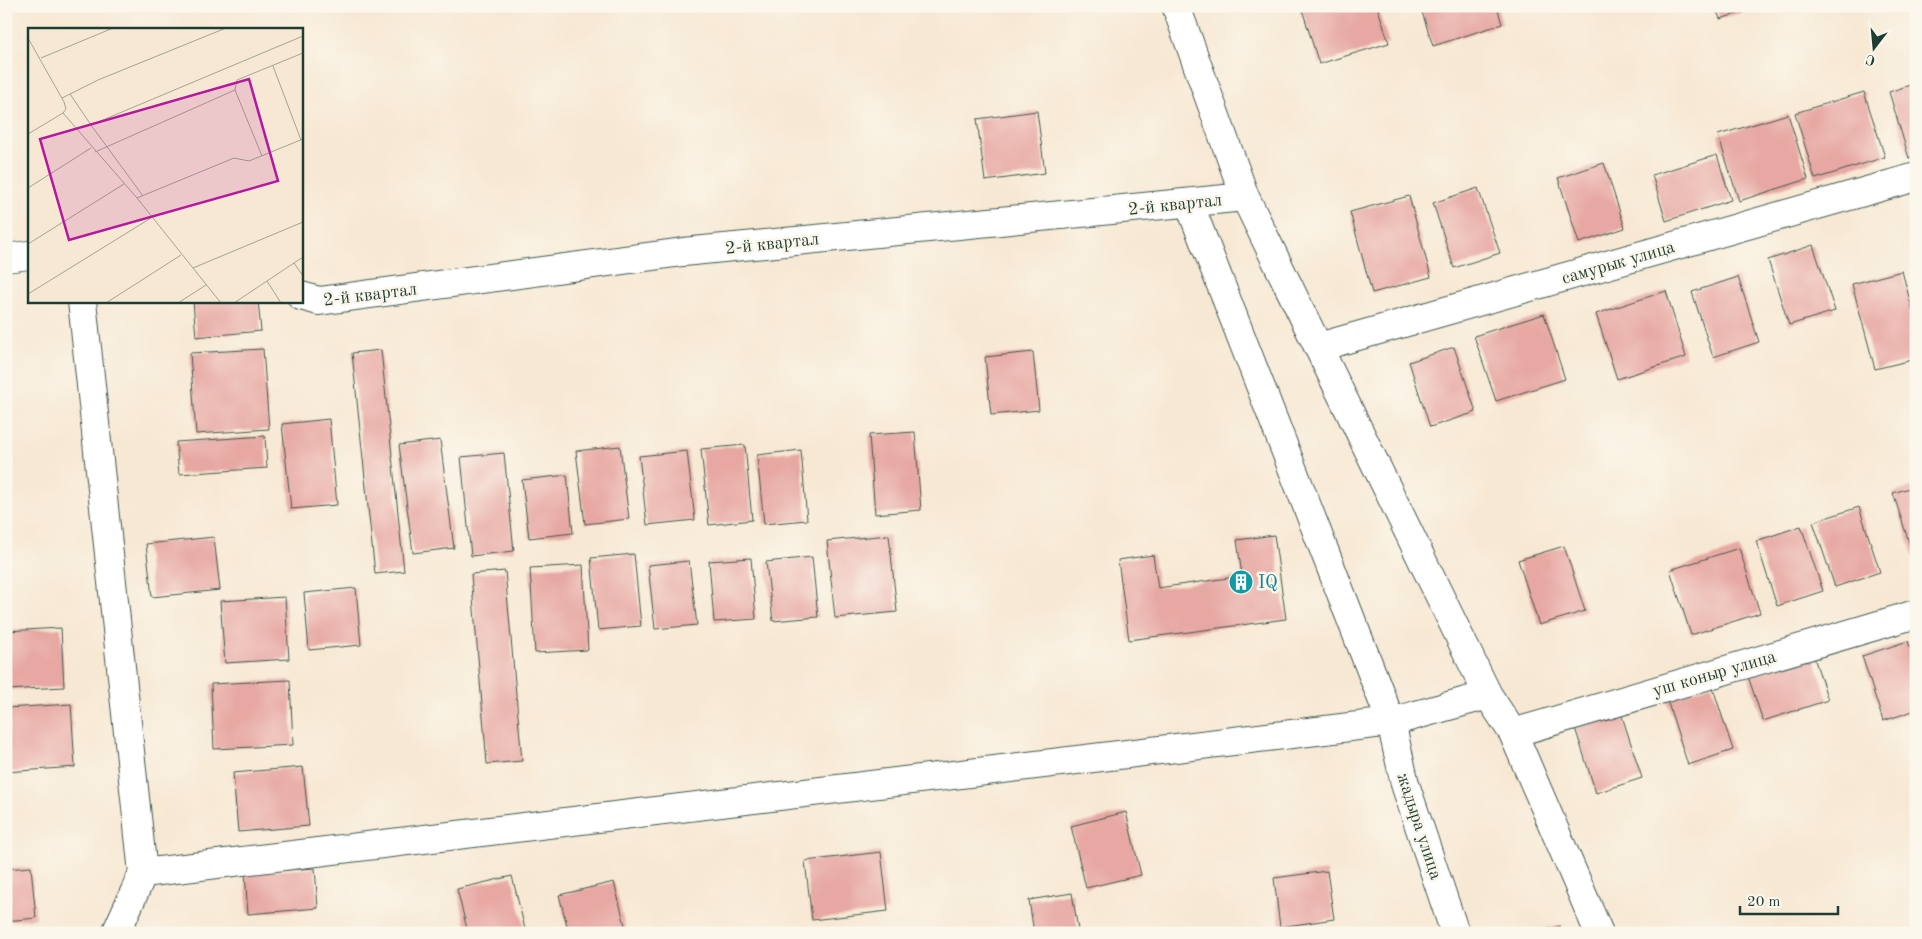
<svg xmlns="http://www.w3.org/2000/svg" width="1922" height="939" viewBox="0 0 1922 939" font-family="'Old Standard TT',serif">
	<rect width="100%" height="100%" fill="#fbf7ec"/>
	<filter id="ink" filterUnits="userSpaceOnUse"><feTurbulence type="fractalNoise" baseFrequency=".02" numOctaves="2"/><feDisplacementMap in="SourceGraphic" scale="10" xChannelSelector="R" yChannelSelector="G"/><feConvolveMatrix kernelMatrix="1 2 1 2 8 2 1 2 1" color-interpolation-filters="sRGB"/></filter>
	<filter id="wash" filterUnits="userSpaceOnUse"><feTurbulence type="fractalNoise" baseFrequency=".0096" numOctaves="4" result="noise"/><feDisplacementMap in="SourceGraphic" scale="20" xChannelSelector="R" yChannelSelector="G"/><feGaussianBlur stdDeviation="1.12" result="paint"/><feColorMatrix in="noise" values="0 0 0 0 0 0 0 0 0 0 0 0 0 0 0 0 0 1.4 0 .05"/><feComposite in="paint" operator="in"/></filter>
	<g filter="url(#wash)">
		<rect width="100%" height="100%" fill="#f7e8d3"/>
		<g id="blocks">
			<path fill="#e7a7a2" d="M 1301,6 L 1377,6 L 1389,43 L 1319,64 Z
				M 1420,6 L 1497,6 L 1502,24 L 1433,46 Z
				M 1715,6 L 1760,6 L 1760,7 L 1720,19 Z
				M 1916,83 L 1916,155 L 1909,158 L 1889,92 Z
				M 1864,92 L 1885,157 L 1815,179 L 1795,113 Z
				M 1037,111 L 1045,173 L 985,181 L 977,119 Z
				M 1788,114 L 1808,179 L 1739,201 L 1718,135 Z
				M 1717,155 L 1731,200 L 1666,221 L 1652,175 Z
				M 1604,163 L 1625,228 L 1579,243 L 1558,178 Z
				M 1478,188 L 1500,253 L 1454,268 L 1433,203 Z
				M 1409,196 L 1431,277 L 1372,293 L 1350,212 Z
				M 1813,245 L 1835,311 L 1789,325 L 1768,260 Z
				M 1902,271 L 1916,323 L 1916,359 L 1875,369 L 1852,284 Z
				M 1738,277 L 1759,342 L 1713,357 L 1692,292 Z
				M 1666,291 L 1686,357 L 1617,379 L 1596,314 Z
				M 193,301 L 258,301 L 261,331 L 196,337 Z
				M 1544,314 L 1565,379 L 1496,401 L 1474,336 Z
				M 1454,347 L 1476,412 L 1430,427 L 1409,362 Z
				M 263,349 L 269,429 L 196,434 L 190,353 Z
				M 381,350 L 404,571 L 375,574 L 352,353 Z
				M 1033,352 L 1039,410 L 991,415 L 985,357 Z
				M 329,419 L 337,505 L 291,509 L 282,424 Z
				M 915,432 L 921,510 L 875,514 L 869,435 Z
				M 265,436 L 267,468 L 179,474 L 176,442 Z
				M 440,440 L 454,548 L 413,553 L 399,445 Z
				M 745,445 L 752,520 L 709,525 L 701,449 Z
				M 620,446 L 629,519 L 585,524 L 576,451 Z
				M 801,450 L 807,520 L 764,524 L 757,455 Z
				M 687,451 L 695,520 L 647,525 L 639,456 Z
				M 504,453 L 514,551 L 471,556 L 461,457 Z
				M 567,475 L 573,533 L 529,538 L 522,480 Z
				M 1916,486 L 1916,558 L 1914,558 L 1893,493 Z
				M 1859,507 L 1880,572 L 1835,587 L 1813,522 Z
				M 1801,526 L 1823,591 L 1777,606 L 1756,541 Z
				M 889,535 L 897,612 L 835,618 L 827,541 Z
				M 1274,535 L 1286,619 L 1129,640 L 1118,560 L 1153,555 L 1158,588 L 1242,576 L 1237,540 Z
				M 214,537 L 220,590 L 152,597 L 146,544 Z
				M 1564,546 L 1585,611 L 1539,625 L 1518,560 Z
				M 1739,548 L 1760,613 L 1691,635 L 1670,570 Z
				M 634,554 L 641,626 L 598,630 L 591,558 Z
				M 812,557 L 818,617 L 773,621 L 766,562 Z
				M 751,558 L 756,619 L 714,622 L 709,561 Z
				M 689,561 L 697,625 L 655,629 L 648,565 Z
				M 583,565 L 588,650 L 535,653 L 530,568 Z
				M 505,571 L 522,761 L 487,764 L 471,574 Z
				M 356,588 L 361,645 L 309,650 L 304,593 Z
				M 285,597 L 289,659 L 225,663 L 220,601 Z
				M 61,628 L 64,687 L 6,690 L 6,631 Z
				M 1908,641 L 1916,666 L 1916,710 L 1883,721 L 1862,656 Z
				M 1813,654 L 1828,700 L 1763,721 L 1748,676 Z
				M 290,680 L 293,745 L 214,749 L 211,684 Z
				M 1712,685 L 1733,750 L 1688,765 L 1667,700 Z
				M 71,704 L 75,767 L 6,772 L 6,708 Z
				M 1621,713 L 1642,778 L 1596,793 L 1575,728 Z
				M 303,767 L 309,826 L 238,832 L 233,773 Z
				M 1126,812 L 1141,875 L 1086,888 L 1071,826 Z
				M 881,852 L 888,911 L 812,920 L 805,861 Z
				M 31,867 L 36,918 L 6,921 L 6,869 Z
				M 315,868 L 318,908 L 248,914 L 245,873 Z
				M 1327,871 L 1334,919 L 1280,927 L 1274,878 Z
				M 512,876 L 526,933 L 468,933 L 457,889 Z
				M 614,882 L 627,933 L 569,933 L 559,895 Z
				M 1072,893 L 1078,930 L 1063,933 L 1034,933 L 1029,900 Z
				M 1560,926 L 1562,933 L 1535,933 L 1535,932 Z"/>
		</g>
	</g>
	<g filter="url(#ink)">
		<use href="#blocks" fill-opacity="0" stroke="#3f574c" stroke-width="1"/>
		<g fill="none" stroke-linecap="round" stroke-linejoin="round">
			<defs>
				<path id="street" d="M 1176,6 L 1245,197 L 1488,695 L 1513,733 L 1599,933
					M 1189,203 L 1391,722 L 1405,784 L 1454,930
					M 6,258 L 29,255
					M 301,296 L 319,301 L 683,252 L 1245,197
					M 82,301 L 143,873
					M 1319,347 L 1916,177
					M 1513,733 L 1916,614
					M 116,933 L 143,873 L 1391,722 L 1488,695"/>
			</defs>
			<use href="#street" stroke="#3f574c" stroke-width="30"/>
			<use href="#street" stroke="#fff" stroke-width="28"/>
		</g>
	</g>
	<defs>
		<symbol id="building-disc" viewBox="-11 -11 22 22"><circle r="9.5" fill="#0f9aa8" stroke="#fbf7ec"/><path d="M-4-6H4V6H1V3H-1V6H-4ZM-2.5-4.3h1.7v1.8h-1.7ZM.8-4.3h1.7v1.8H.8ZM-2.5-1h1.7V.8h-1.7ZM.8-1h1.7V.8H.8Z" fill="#fff"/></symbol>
	</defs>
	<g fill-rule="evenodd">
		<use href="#building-disc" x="1227" y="568" width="28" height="28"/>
	</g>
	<g text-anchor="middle" stroke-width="5" stroke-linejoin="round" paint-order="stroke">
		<g font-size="18" fill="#1f3d34" stroke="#fbf7ec">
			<text transform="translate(1175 204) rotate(-6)" y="6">2-й квартал</text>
			<text transform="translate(772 243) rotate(-6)" y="6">2-й квартал</text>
			<text transform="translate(1618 262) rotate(-16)" y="6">самурык улица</text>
			<text transform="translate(370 294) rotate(-7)" y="6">2-й квартал</text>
			<text transform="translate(1714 673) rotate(-16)" y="6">уш коныр улица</text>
			<text transform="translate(1420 826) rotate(72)" y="6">жадыра улица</text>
		</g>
		<g font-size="18" fill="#0d838f" stroke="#fbf7ec" text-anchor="start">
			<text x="1258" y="588">IQ</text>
		</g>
	</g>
	<g transform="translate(28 28)">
		<rect width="275" height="275" fill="#f7e8d3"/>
		<path fill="none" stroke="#a1a493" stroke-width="1" d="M 0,10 L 36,74 L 38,81 L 35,85M 13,30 L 85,0M 245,38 L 273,112M 207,62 L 234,128M 42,66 L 63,97 L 275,8M 34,70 L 70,52 L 198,0M 63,97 L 115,168M 0,106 L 35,85 L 109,170 L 193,275M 67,124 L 207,62 L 209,52 L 275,25M 0,160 L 63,120M 109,170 L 206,130 L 221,133 L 275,111M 0,216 L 96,156M 266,235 L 275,248M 165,240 L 275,194M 239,253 L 253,275M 0,266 L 123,190M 78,275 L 153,227M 150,275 L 178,257M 206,275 L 275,229"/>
		<path fill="#b5179e" fill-opacity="0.15" stroke="#b5179e" stroke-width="2.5" d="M 221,51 L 250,153 L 41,212 L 12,111 Z"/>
		<rect width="275" height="275" fill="none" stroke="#1f3d34" stroke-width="2.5"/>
	</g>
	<rect width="1922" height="939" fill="none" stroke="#fbf7ec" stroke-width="25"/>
	<g transform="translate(1874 48) rotate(196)" stroke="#fbf7ec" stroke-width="4" paint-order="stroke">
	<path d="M0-4L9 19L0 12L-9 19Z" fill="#1f3d34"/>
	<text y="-8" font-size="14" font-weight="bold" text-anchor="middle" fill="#1f3d34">С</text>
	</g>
	<path d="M1740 906v8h98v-8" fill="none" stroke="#1f3d34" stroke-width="2.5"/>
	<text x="1747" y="906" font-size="15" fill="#1f3d34" stroke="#fbf7ec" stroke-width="4" paint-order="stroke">20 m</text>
</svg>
